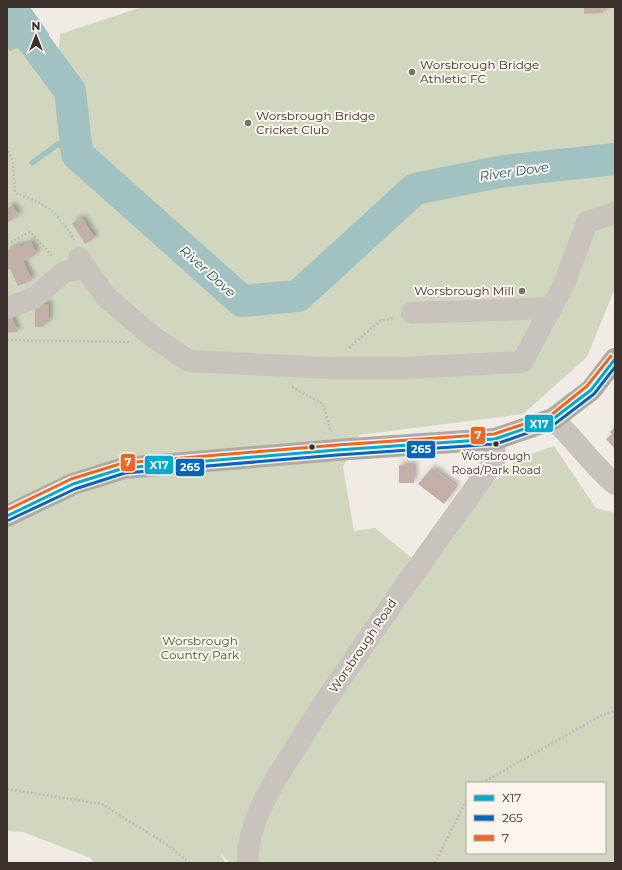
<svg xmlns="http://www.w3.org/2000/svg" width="622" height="870" viewBox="0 0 622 870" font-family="Montserrat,sans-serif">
	<defs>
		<filter id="shadow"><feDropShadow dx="3.5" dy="-3.5" stdDeviation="2" flood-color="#0004"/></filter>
	</defs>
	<rect width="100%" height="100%" fill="#f0ebe5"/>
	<path fill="#d1d6bf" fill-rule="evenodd" d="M 7,7 L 30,7 L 49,34 L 58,58 L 60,34 L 142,7 L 615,7 L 615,288 L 587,357 L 523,414 L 359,435 L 343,467 L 354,531 L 375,528 L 412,558 L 519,458 L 554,446 L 596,508 L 615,513 L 615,863 L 230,863 L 221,854 L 225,863 L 93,863 L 91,858 L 23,832 L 7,831 ZM 467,783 L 605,783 L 605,853 L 467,853 Z"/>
	<path fill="#a1c2c1" d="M 7,7 L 30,7 L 49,34 L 10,51 L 7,48 Z"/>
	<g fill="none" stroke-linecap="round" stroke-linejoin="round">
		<path stroke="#a1c2c1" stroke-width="5.5" d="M 32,163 L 58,144 L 77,154"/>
		<path stroke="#a1c2c1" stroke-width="32" d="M 7,10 L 33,41 L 70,91 L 77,154 L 242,301 L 298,296 L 415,189 L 504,171 L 615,159"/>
	</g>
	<path fill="#c3afa7" filter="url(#shadow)" d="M 584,7 L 602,7 L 603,13 L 584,14 Z
		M 12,205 L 19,215 L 7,223 L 7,209 Z
		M 82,218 L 95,238 L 85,244 L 72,223 Z
		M 31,242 L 37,254 L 23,261 L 32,280 L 18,286 L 10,269 L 7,270 L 7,251 L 19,245 L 20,247 Z
		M 35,304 L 49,304 L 49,322 L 44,323 L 44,327 L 35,327 Z
		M 10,314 L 18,332 L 7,333 L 7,315 Z
		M 615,427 L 615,449 L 606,439 L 612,434 L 610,432 Z
		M 399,465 L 414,465 L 414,483 L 399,483 Z
		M 432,468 L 457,487 L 444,504 L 418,484 Z"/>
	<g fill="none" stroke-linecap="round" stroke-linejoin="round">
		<path stroke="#c2bbb6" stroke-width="2.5" stroke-dasharray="2 2" stroke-linecap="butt" d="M 7,147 L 13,163 L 15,193 C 47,204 57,211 74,240
			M 7,244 L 30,232 L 53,257
			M 7,340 L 129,342
			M 349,348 L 380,321 L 393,318
			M 292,387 L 323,404 L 331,432
			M 482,783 L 602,715 L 615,711
			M 7,789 L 102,804 L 172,848 L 189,863
			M 435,863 L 467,799"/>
		<path stroke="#c9c3be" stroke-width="22" d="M 79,258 L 106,297 L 153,337 L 189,361 L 331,368 L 404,368 L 522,362 L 551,308
			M 7,308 L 34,298 L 64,272 L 85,268
			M 412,313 L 551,308 L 563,287 L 587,222 L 615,213
			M 553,419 C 575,439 592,465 615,484
			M 248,863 C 246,824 273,784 292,753 C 309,726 326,700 344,674 C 392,603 443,532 494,462 L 495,439"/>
		<path stroke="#afaaa4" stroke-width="22" d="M 7,516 L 73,484 L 124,468 L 337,450 L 495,439 L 553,419 L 591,390 L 615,359"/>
		<defs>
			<path id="bus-1" d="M 7,516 L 73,484 L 124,468 L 337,450 L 495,439 L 553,419 L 591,390 L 615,359"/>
			<path id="bus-2" d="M 9,520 L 75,489 L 125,473 L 337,455 L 496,444 L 556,423 L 594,394 L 615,367"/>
			<path id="bus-3" d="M 7,510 L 71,479 L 123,463 L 337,445 L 494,434 L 551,415 L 587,386 L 611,356"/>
		</defs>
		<use href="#bus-1" stroke="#fbf5ee" stroke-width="6"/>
		<use href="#bus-2" stroke="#fbf5ee" stroke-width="6"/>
		<use href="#bus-3" stroke="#fbf5ee" stroke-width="6"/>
		<use href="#bus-1" stroke="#00a9ce" stroke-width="3"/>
		<use href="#bus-2" stroke="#0065bd" stroke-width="3"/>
		<use href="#bus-3" stroke="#f26522" stroke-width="3"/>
	</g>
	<g fill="#7a716c" stroke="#fbf5ee" stroke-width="1.5">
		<circle cx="412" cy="72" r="4"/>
		<circle cx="248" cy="123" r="4"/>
		<circle cx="522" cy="291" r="4"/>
	</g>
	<g fill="#3b302b" stroke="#fbf5ee" stroke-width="1.5">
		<circle cx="496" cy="444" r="3.5"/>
		<circle cx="312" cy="447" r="3.5"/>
	</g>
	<g text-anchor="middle" stroke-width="4" stroke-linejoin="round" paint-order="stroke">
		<g font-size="11" fill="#3b302b" stroke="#fbf5ee">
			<text x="496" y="460">Worsbrough<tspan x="496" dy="14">Road/Park Road</tspan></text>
		</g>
		<g font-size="12" fill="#3b302b" stroke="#fbf5ee" text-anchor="start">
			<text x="420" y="69">Worsbrough Bridge<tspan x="420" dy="14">Athletic FC</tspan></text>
			<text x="256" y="120">Worsbrough Bridge<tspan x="256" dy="14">Cricket Club</tspan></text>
			<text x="514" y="295" text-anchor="end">Worsbrough Mill</text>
		</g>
		<g font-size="12" fill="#4a5a2e" stroke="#fbf5ee">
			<text x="200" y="645">Worsbrough<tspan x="200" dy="14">Country Park</tspan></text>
		</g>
		<g font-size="12" fill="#3b302b" stroke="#fbf5ee">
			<text transform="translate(363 646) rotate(-56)" y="4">Worsbrough Road</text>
		</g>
		<g font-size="13" font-style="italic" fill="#1f5a5e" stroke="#fbf5ee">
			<text transform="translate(514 171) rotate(-8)" y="5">River Dove</text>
			<text transform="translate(208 271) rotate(42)" y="5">River Dove</text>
		</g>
	</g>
	<g stroke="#fbf5ee" stroke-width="1.5">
		<rect x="524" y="414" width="30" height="19" rx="4" fill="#00a9ce"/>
		<rect x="470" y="426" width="16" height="19" rx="4" fill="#f26522"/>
		<rect x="406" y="440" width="30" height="19" rx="4" fill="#0065bd"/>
		<rect x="120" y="453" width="16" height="19" rx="4" fill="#f26522"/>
		<rect x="144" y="455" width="30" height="20" rx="4" fill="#00a9ce"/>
		<rect x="175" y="458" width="30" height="19" rx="4" fill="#0065bd"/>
	</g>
	<g font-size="11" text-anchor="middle" font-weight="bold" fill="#fff">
		<text x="539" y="428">X17</text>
		<text x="478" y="439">7</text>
		<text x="421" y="453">265</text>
		<text x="128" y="466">7</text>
		<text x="159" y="469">X17</text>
		<text x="190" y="471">265</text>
	</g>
	<rect width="622" height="870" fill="none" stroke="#3b302b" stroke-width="16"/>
	<rect x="466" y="782" width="140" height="72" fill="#fbf5ee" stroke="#aea6a0"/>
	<rect x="474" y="795" width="20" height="6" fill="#00a9ce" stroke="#aea6a0"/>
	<text x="502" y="802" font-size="12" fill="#3b302b">X17</text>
	<rect x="474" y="815" width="20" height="6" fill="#0065bd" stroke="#aea6a0"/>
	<text x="502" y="822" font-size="12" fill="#3b302b">265</text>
	<rect x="474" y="835" width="20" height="6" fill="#f26522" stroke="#aea6a0"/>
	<text x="502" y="842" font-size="12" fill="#3b302b">7</text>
	<g transform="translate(36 36)" stroke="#fbf5ee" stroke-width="3" paint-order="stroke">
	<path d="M0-3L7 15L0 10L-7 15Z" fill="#3b302b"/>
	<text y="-6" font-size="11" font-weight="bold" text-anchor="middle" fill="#3b302b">N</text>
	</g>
</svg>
